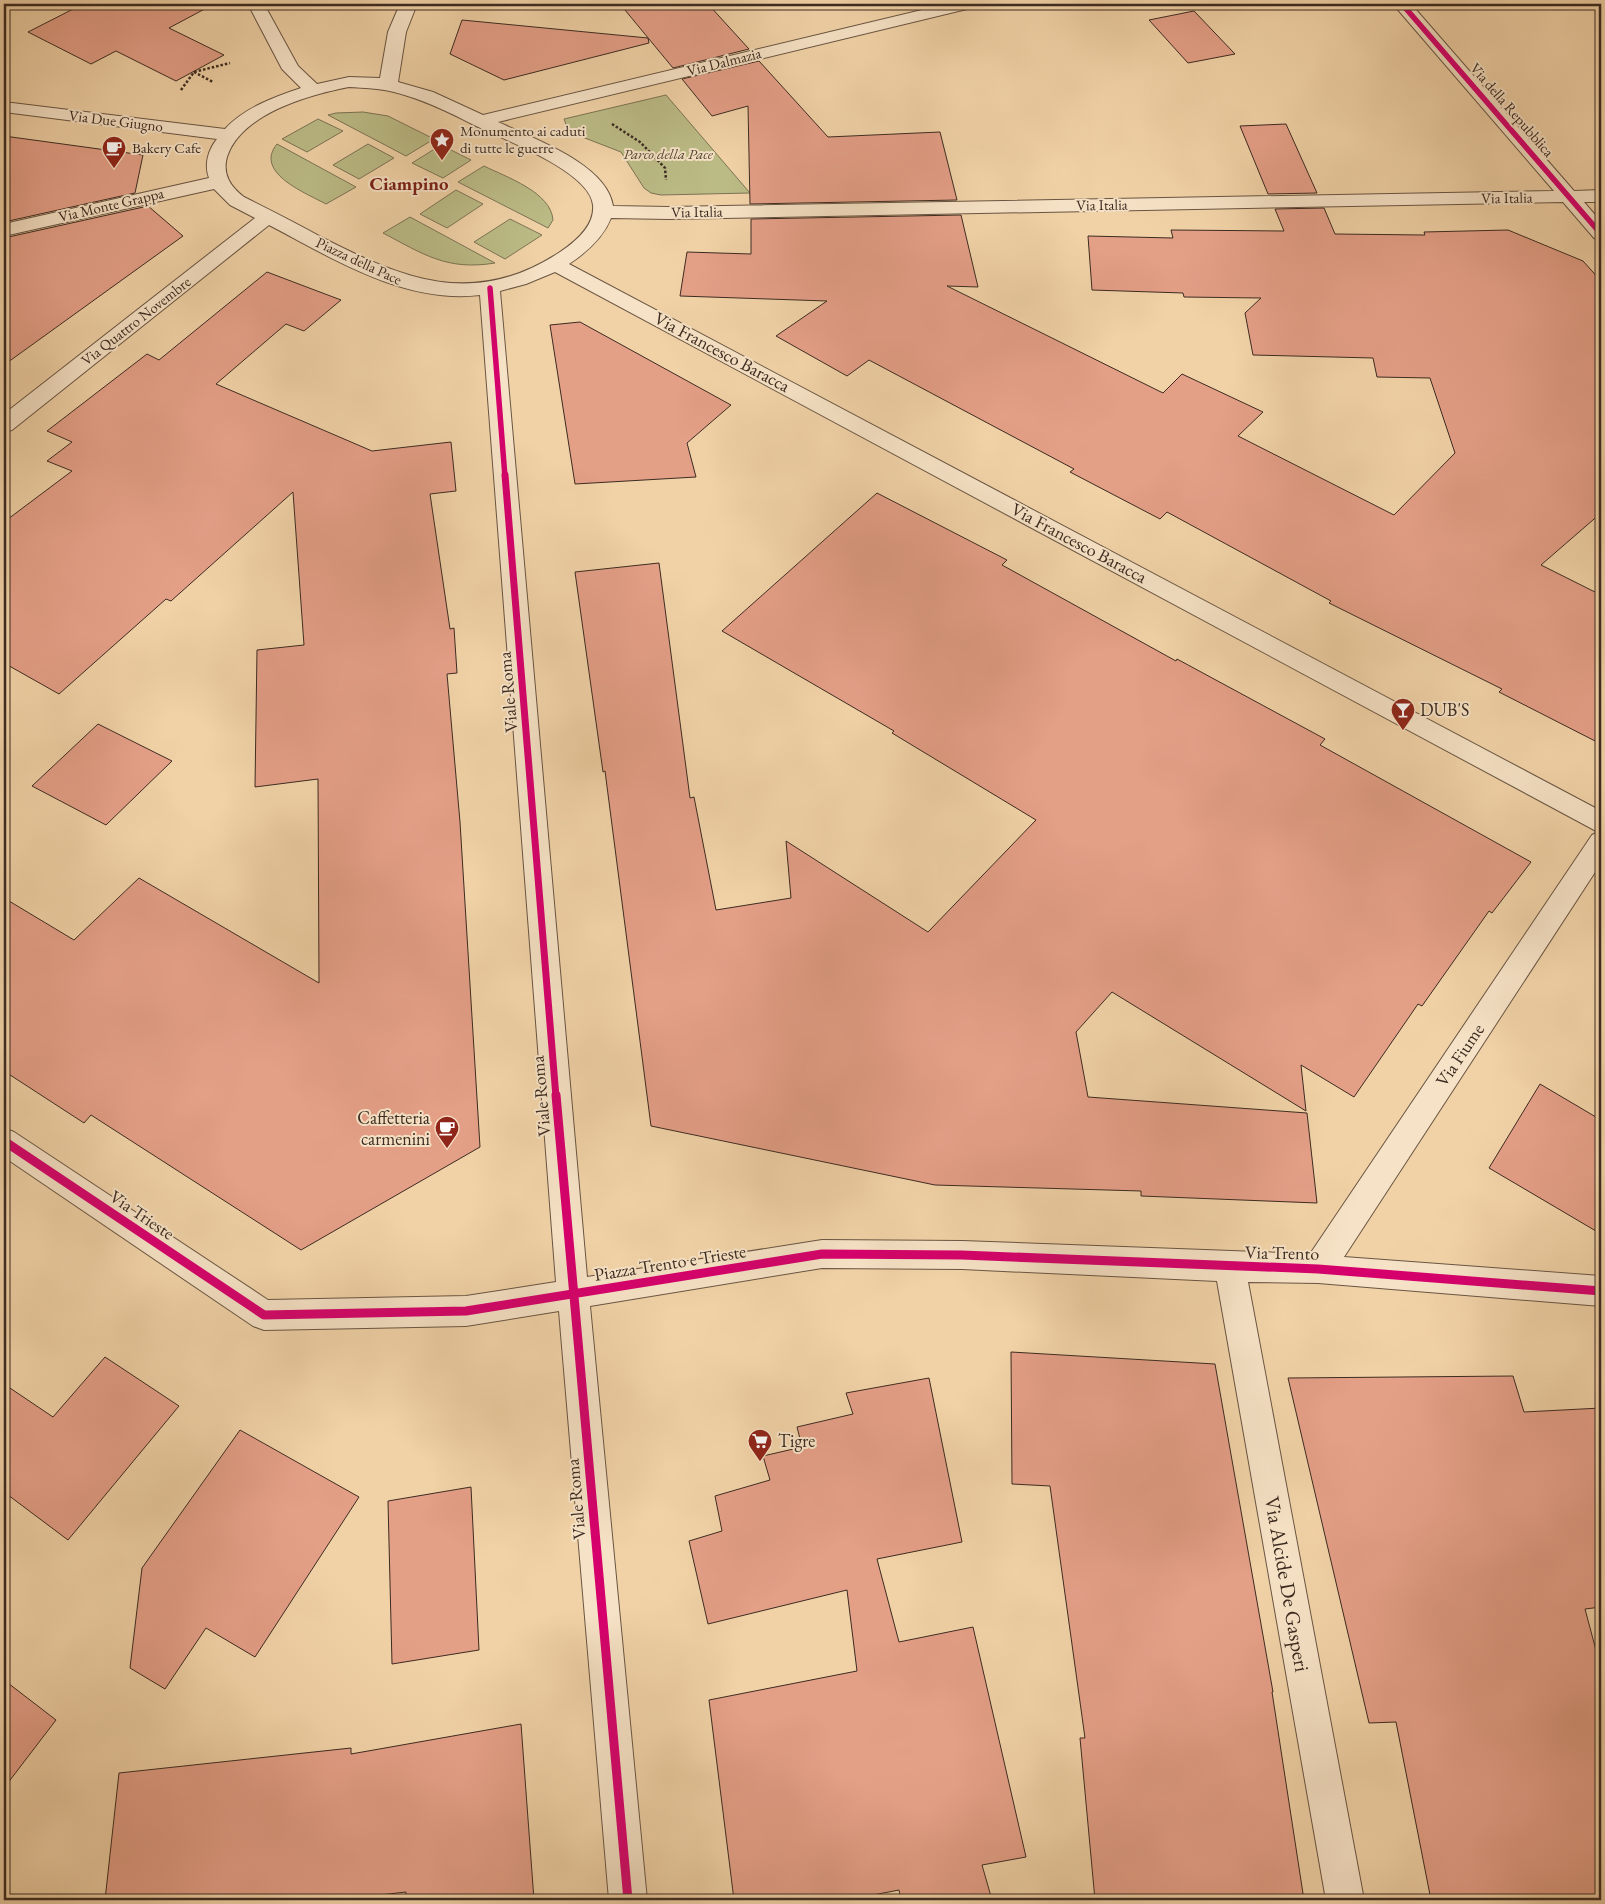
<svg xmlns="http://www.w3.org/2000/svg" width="1605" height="1904" viewBox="0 0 1605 1904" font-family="'EB Garamond',serif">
	<rect width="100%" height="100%" fill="#f1d2a7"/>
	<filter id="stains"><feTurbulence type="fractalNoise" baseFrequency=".004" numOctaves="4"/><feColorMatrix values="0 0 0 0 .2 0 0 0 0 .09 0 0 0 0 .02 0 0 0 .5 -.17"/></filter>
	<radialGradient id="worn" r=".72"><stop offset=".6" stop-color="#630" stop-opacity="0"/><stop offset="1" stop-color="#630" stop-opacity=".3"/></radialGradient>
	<path fill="#bbbb86" stroke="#7c7354" d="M 666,95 L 750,193 L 661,195 L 651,193 L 644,188 L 621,152 L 572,133 L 567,127 L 564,119 Z
		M 336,113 L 363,112 L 388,116 L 434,139 L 406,156 L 328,115 Z
		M 318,119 L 343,131 L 307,152 L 282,139 Z
		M 277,144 L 356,187 L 326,204 C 308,194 253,173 277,144 Z
		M 368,144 L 394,158 L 359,179 L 333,165 Z
		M 441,145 L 471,160 L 443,178 L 412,163 Z
		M 484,166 C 506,177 551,192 553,220 L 548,228 L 458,182 Z
		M 456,190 L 483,204 L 447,228 L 420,214 Z
		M 410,217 L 495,263 C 447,271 423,254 383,233 Z
		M 510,219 L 542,235 L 505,259 L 474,242 Z"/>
	<path fill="#e49f87" stroke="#3c2b21" d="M 83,4 L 214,4 L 169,28 L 224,55 L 176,81 L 116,51 L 91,64 L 28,32 Z
		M 620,4 L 708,4 L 749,49 L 673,68 Z
		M 1194,11 L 1235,54 L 1188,63 L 1149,20 Z
		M 462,20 L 648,38 L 649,43 L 504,80 L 450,54 Z
		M 759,61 L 828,137 L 940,132 L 957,200 L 750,204 L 748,106 L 712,116 L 682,79 Z
		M 1286,124 L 1317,193 L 1268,194 L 1240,126 Z
		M 4,136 L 143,155 L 135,193 L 4,222 Z
		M 148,206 L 183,236 L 4,365 L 4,238 Z
		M 1324,208 L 1335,234 L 1425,235 L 1424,232 L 1508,230 L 1583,261 L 1601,281 L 1601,513 L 1541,565 L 1601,595 L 1601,744 L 1499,692 L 1502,689 L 1329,603 L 1331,601 L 1167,512 L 1160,519 L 1070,472 L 1074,469 L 869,360 L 847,376 L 776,336 L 827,301 L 680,296 L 687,252 L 751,254 L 751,219 L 961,215 L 978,287 L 947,286 L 1163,393 L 1182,374 L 1263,412 L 1238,436 L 1394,515 L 1455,453 L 1430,378 L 1377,377 L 1373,358 L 1253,355 L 1245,313 L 1261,298 L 1184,297 L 1183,293 L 1092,290 L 1088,236 L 1173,238 L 1171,230 L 1284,231 L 1275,209 Z
		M 267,272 L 341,300 L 304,331 L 286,324 L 216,384 L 372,451 L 451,442 L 456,491 L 430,494 L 450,629 L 454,628 L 457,673 L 447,674 L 460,822 L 480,1147 L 301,1250 L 91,1115 L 84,1123 L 4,1071 L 4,898 L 74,940 L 139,878 L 319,983 L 318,779 L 255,787 L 257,650 L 304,645 L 293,492 L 171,601 L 166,599 L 59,694 L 4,663 L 4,522 L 72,471 L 47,461 L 72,442 L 47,431 L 147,354 L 159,360 Z
		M 580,322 L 731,405 L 687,443 L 696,477 L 575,484 L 550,325 Z
		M 877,493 L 1007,560 L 1002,565 L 1176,661 L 1177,659 L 1325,739 L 1320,745 L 1531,862 L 1492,913 L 1489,911 L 1422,1006 L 1418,1004 L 1354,1097 L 1301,1065 L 1306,1111 L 1112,992 L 1076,1032 L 1088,1097 L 1307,1113 L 1317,1203 L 1141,1196 L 1141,1191 L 935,1185 L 651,1126 L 605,771 L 603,772 L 575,572 L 659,563 L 690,798 L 694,797 L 716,910 L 791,898 L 786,841 L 928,932 L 1036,820 L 892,733 L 894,731 L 722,631 Z
		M 98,724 L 172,761 L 106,825 L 32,786 Z
		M 1540,1084 L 1601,1120 L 1601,1234 L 1489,1168 Z
		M 1011,1352 L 1215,1364 L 1273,1692 L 1272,1692 L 1304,1900 L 1095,1900 L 1080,1738 L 1085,1738 L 1050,1486 L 1012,1484 Z
		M 105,1357 L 179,1406 L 68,1540 L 4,1492 L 4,1384 L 53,1417 Z
		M 1513,1376 L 1524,1412 L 1601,1408 L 1601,1607 L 1585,1609 L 1601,1669 L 1601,1900 L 1431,1900 L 1396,1722 L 1369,1723 L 1288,1378 Z
		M 929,1378 L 962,1542 L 877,1559 L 899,1642 L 973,1627 L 1026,1857 L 982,1865 L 992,1900 L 901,1900 L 899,1890 L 847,1900 L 734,1900 L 709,1700 L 857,1671 L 847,1590 L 708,1624 L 689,1541 L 722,1531 L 715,1496 L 770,1480 L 763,1456 L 802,1447 L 797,1427 L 853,1414 L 846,1393 Z
		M 240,1430 L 359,1497 L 255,1657 L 206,1628 L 165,1689 L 130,1668 L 142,1568 Z
		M 471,1487 L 479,1650 L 392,1664 L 388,1501 Z
		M 4,1680 L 56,1720 L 4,1788 Z
		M 521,1724 L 534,1900 L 406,1900 L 406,1892 L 337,1900 L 105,1900 L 119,1773 L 351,1748 L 351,1754 Z"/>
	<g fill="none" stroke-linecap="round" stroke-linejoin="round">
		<defs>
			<path id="minor" d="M 248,4 L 264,4 L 298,66 L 317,84 L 349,77 L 380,78 L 388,32 L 400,4 L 417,4 L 406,32 L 398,82 L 433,92 L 483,115 L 947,4 L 976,4 L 973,8 L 967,9 L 498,122 C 532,138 607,164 613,206 L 669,207 L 1554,191 L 1393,4 L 1411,4 L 1574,191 L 1601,190 L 1601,202 L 1584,202 L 1601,222 L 1601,240 L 1594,238 L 1563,202 L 669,219 L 611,218 C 603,238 587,252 569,264 L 1601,811 L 1601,863 L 1344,1257 L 1601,1276 L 1601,1306 L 1318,1283 L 1248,1282 L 1364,1900 L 1326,1900 L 1217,1281 L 962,1269 L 822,1268 L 590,1306 L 647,1900 L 609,1900 L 559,1311 L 466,1326 L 264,1330 L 253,1326 L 4,1157 L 4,1128 L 14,1132 L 268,1300 L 466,1296 L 556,1282 L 480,295 C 404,304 334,259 269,225 L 12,430 L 4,432 L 4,414 L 255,218 L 230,205 L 214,189 L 4,236 L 4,224 L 209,178 C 204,165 208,150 217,139 L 4,112 L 4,102 L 225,129 C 244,108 274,97 301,88 L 282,69 ZM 349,87 C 364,88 379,88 394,92 C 422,99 449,112 474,125 C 502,139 590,171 593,205 C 595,226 575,242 560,252 C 474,309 403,279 321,237 C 296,223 270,210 244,197 C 231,187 222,175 227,157 C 241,114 308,95 349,87 ZM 555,272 L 1598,832 L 1592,835 L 1310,1254 L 962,1241 L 822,1240 L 587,1277 L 500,291 L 526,284 Z"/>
		</defs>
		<use href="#minor" stroke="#695542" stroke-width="2"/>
		<path stroke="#3c2b21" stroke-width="2.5" stroke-dasharray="2.5 2" stroke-linecap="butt" d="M 194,72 L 213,82
			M 181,90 L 194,72 L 230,63
			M 612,124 L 640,142 L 665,168 L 666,180"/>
		<use href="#minor" fill="#f6e2c6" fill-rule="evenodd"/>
		<defs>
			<path id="cycleway-far2" d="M 1402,4 L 1601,234
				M 490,288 L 505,477"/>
			<path id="cycleway-far1" d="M 505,475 L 556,1097"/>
			<path id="cycleway" d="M 556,1095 L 628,1900
				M 4,1141 L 264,1315 L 466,1311 L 822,1254 L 962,1255 L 1318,1269 L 1601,1291"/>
		</defs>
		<use href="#cycleway-far2" stroke="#f6e2c6" stroke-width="8"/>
		<use href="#cycleway-far1" stroke="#f6e2c6" stroke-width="10"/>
		<use href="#cycleway" stroke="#f6e2c6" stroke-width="12"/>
		<use href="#cycleway-far2" stroke="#d6006c" stroke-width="5.5"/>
		<use href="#cycleway-far1" stroke="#d6006c" stroke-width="7"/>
		<use href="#cycleway" stroke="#d6006c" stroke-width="9"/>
	</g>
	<defs>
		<symbol id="sight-pin" viewBox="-11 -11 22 30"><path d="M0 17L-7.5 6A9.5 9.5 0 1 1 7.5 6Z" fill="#8f2418" stroke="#f6e2c6"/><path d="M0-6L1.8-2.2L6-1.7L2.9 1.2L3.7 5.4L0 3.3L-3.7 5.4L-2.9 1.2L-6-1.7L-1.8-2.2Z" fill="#fff"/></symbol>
		<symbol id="cafe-pin" viewBox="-11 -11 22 30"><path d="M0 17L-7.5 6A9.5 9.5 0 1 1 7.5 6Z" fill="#8f2418" stroke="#f6e2c6"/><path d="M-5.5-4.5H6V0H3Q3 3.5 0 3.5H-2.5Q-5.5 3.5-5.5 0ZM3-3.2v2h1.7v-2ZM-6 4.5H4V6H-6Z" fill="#fff"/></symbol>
		<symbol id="bar-pin" viewBox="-11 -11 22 30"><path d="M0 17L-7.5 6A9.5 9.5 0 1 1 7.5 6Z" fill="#8f2418" stroke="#f6e2c6"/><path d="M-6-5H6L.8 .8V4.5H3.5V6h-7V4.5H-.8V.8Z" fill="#fff"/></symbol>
		<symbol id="supermarket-pin" viewBox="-11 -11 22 30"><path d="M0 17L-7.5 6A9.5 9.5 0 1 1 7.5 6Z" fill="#8f2418" stroke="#f6e2c6"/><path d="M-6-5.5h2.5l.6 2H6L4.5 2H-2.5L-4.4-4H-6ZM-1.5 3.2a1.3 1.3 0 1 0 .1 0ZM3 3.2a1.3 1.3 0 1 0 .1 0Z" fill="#fff"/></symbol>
	</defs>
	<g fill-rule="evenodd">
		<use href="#sight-pin" x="428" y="126" width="28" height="38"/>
		<use href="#cafe-pin" x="100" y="134" width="28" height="38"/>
		<use href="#bar-pin" x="1389" y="696" width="28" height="38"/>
		<use href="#cafe-pin" x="433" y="1114" width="28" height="38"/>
		<use href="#supermarket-pin" x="746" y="1427" width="28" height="38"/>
	</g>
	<g text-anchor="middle" stroke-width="4" stroke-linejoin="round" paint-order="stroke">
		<g font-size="15" fill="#3c2b21" stroke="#f6e2c6">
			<text transform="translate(724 62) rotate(-14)" y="5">Via Dalmazia</text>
			<text transform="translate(1512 110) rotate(49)" y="5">Via della Repubblica</text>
			<text transform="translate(116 121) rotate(7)" y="5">Via Due Giugno</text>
			<text transform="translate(1507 198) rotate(-1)" y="5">Via Italia</text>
			<text transform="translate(111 205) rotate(-13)" y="5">Via Monte Grappa</text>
			<text transform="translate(1102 205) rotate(-1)" y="5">Via Italia</text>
			<text transform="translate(697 212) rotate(-1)" y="5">Via Italia</text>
			<text transform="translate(359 261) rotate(25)" y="5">Piazza della Pace</text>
			<text transform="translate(136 321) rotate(-38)" y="5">Via Quattro Novembre</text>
		</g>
		<g font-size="15" fill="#3c2b21" stroke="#f6e2c6" text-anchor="start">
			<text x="460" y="136">Monumento ai caduti<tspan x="460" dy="17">di tutte le guerre</tspan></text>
			<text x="132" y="153">Bakery Cafe</text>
		</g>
		<g font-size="15" font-style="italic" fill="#554835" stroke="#f6e2c6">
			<text x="668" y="159">Parco della Pace</text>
		</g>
		<g font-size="18" fill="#3c2b21" stroke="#f6e2c6">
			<text transform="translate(722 352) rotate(28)" y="6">Via Francesco Baracca</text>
			<text transform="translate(1079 543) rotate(28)" y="6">Via Francesco Baracca</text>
			<text transform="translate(508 692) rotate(-95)" y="6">Viale Roma</text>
			<text transform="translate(1460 1055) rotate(-56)" y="6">Via Fiume</text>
			<text transform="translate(541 1096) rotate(-95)" y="6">Viale Roma</text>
			<text transform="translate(142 1215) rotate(34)" y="6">Via Trieste</text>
			<text transform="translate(1282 1253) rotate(1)" y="6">Via Trento</text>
			<text transform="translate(670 1263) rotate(-9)" y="6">Piazza Trento e Trieste</text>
			<text transform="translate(576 1499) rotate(-95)" y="6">Viale Roma</text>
		</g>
		<g font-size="18" fill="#3c2b21" stroke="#f6e2c6" text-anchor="start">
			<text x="1420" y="716">DUB'S</text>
			<text x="430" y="1124" text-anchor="end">Caffetteria<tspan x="430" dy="21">carmenini</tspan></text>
			<text x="778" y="1447">Tigre</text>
		</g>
		<g font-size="19" font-weight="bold" fill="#7a1f14" stroke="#f6e2c6">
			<text x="409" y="190">Ciampino</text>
		</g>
		<g font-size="21" fill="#3c2b21" stroke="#f6e2c6">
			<text transform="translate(1287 1584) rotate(80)" y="7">Via Alcide De Gasperi</text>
		</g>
	</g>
	<rect width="1605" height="1904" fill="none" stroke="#f1d2a7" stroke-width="20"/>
	<rect x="5" y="5" width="1595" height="1894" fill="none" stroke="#3c2b21" stroke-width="2.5"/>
	<rect x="10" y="10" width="1585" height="1884" fill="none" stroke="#3c2b21"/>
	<rect width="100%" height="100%" filter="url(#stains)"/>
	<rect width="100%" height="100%" fill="url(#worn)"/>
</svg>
